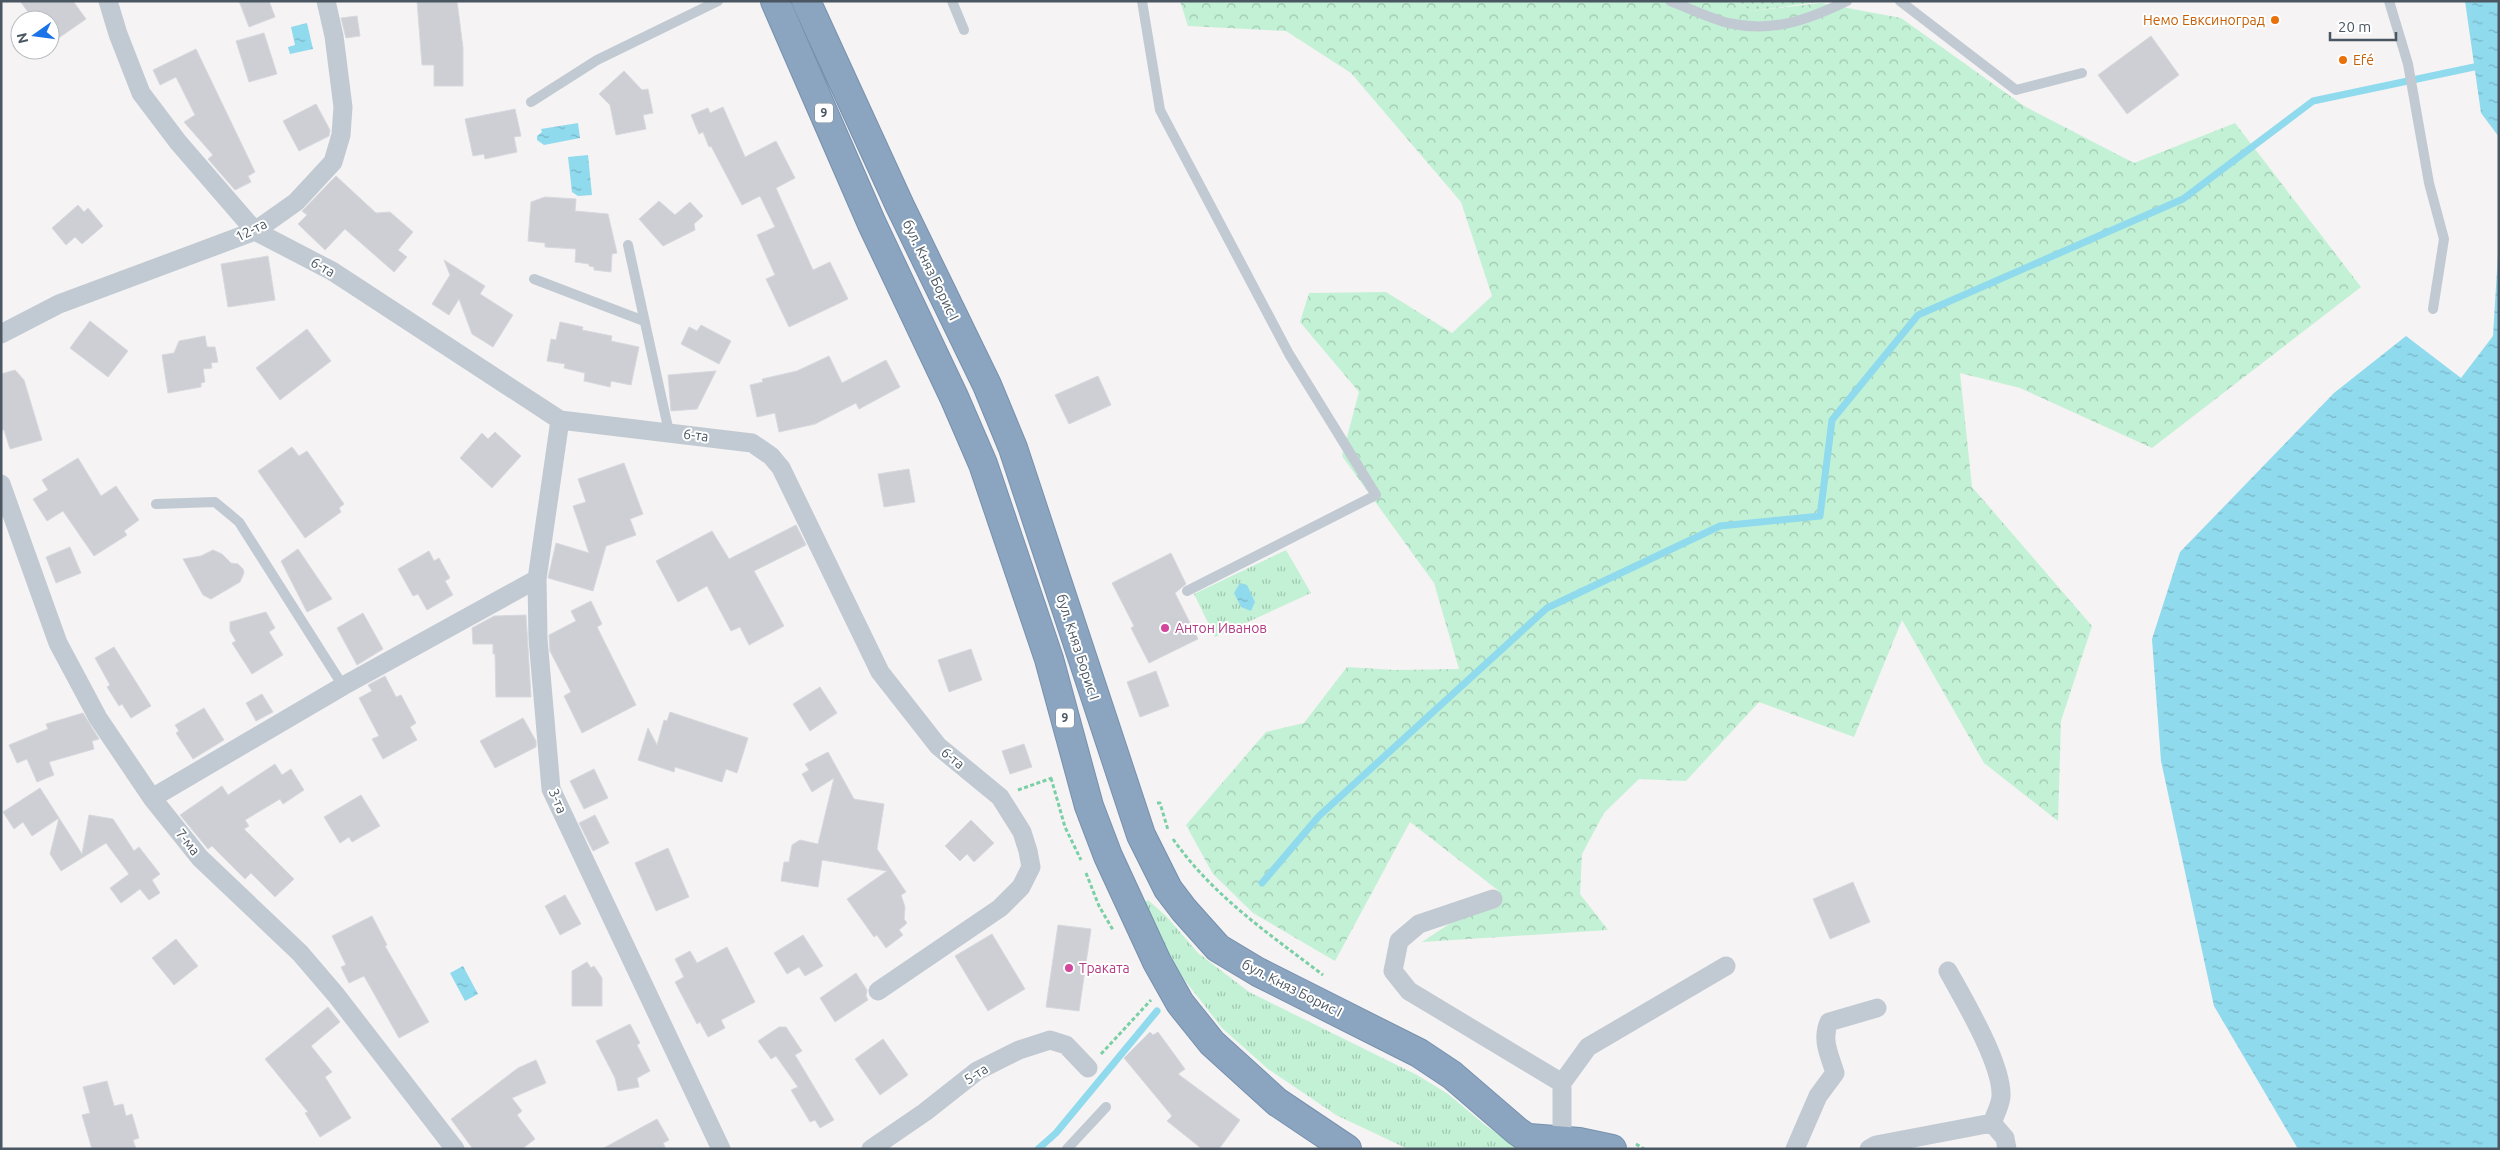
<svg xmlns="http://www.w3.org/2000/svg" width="2500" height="1150" viewBox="0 0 2500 1150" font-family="Ubuntu,sans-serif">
	<defs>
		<pattern id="grass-tufts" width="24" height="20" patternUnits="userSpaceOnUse" patternTransform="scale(1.25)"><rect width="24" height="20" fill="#c3f1d5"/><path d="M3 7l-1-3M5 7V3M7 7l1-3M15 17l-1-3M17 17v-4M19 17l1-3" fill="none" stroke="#a0c6b0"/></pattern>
		<pattern id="forest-crowns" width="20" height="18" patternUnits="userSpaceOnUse" patternTransform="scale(1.25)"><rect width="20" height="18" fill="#c3f1d5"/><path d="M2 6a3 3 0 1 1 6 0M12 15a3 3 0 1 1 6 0" fill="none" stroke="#a0c6b0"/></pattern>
		<pattern id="park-dots" width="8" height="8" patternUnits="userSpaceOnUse" patternTransform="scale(1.25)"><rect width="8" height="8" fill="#c3f1d5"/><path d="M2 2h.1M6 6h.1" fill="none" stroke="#a0c6b0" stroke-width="1.8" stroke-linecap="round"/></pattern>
		<pattern id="water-ripples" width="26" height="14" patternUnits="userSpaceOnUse" patternTransform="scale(1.25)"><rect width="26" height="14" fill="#90daee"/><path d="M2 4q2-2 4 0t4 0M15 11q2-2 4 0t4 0" fill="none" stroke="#78b4c4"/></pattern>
	</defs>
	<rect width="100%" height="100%" fill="#f5f3f3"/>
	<path fill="url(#grass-tufts)" d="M 1286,550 L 1311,593 L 1215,637 L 1194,594 Z
		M 1148,900 L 1167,917 L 1198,953 L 1249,992 L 1417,1075 L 1448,1094 L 1485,1125 L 1520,1149 L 1408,1149 L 1336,1115 L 1268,1069 L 1222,1028 L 1183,978 L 1157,935 L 1144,903 Z"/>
	<path fill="url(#forest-crowns)" d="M 1180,1 L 1733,1 L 1752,11 L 1821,3 L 1901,18 L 2024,106 L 2134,163 L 2235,123 L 2361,287 L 2152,448 L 2020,388 L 1960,373 L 1972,487 L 2092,626 L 2061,721 L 2058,821 L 1984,763 L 1902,620 L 1854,737 L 1759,702 L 1686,781 L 1639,779 L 1604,813 L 1582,854 L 1580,894 L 1608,930 L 1422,942 L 1499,891 L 1410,822 L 1335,961 L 1253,913 L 1213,874 L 1186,825 L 1266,732 L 1304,723 L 1347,667 L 1395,670 L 1459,669 L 1434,583 L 1342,456 L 1359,392 L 1300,322 L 1309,293 L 1386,292 L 1452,333 L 1492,296 L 1461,202 L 1351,73 L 1286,31 L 1188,26 Z"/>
	<path fill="url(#park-dots)" d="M 1733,1 L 1825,1 L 1752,11 Z"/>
	<path fill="url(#water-ripples)" d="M 2465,1 L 2499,1 L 2499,137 L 2481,113 Z
		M 307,23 L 313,49 L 290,54 L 288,47 L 295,45 L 291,27 Z
		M 578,123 L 580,138 L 544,145 L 537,140 L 537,136 L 542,132 L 541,129 Z
		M 588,155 L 592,195 L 578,196 L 572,192 L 568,157 Z
		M 2499,238 L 2499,1149 L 2298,1149 L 2214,1006 L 2161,761 L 2152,639 L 2180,552 L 2334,393 L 2406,336 L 2461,378 L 2493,336 Z
		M 1240,583 L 1247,585 L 1255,602 L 1251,611 L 1241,607 L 1234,593 Z
		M 463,966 L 478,994 L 465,1001 L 450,973 Z"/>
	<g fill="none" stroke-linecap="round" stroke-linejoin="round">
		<path stroke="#90daee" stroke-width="7" d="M 1262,883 L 1319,816 L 1547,608 L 1720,526 L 1820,516 L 1832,420 L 1918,315 L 2183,199 L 2313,101 L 2474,67
			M 1038,1149 L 1056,1133 L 1157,1011"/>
	</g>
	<path fill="#cdcfd5" stroke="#d7d9de" d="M 20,1 L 73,1 L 86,19 L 50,44 L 50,20 L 34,20 Z
		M 239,1 L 269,1 L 275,17 L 249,27 Z
		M 417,1 L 457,1 L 463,48 L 463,86 L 434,86 L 434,65 L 422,65 Z
		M 357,16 L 360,36 L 346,38 L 341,18 Z
		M 264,33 L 277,74 L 249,82 L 236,41 Z
		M 2151,36 L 2179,75 L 2127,114 L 2098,75 Z
		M 196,49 L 255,172 L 248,176 L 251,182 L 235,190 L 208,159 L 213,155 L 184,122 L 195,115 L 176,77 L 160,85 L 153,70 Z
		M 624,71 L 642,90 L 648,89 L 653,113 L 643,115 L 646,129 L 616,135 L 610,105 L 599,94 Z
		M 316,104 L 330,130 L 329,136 L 299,151 L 283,121 Z
		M 723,107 L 745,157 L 776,141 L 795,178 L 776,188 L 813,270 L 830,262 L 848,299 L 789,327 L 766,279 L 775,275 L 757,235 L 775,227 L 760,196 L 742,205 L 711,146 L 709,147 L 703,132 L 699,134 L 691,115 L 708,108 L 710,113 Z
		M 515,109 L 521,136 L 514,137 L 517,152 L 485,159 L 484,154 L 473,156 L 465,119 Z
		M 336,176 L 376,213 L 390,212 L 413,232 L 398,250 L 407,257 L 394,272 L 345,229 L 325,250 L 298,224 L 307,215 L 302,211 Z
		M 545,197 L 576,199 L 575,211 L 608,214 L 617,253 L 612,254 L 611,272 L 594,270 L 594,267 L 589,266 L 589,264 L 575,262 L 576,249 L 545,247 L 545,243 L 528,241 L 531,202 Z
		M 659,201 L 675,215 L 690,202 L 703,216 L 694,224 L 695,230 L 663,246 L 639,219 Z
		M 78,205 L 84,212 L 88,208 L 103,226 L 82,244 L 75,237 L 66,245 L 52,228 Z
		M 268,256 L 275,300 L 228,307 L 221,264 Z
		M 444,260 L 485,286 L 480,294 L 513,315 L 493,347 L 472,334 L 459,299 L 449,315 L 432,304 L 450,275 Z
		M 90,321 L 128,351 L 108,377 L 70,348 Z
		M 560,322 L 583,327 L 582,330 L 612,336 L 611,341 L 639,347 L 631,385 L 611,381 L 610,387 L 584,381 L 585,373 L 564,368 L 565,364 L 547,361 L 551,339 L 556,340 Z
		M 701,325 L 731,341 L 719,364 L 681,344 L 689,327 L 697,331 Z
		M 307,329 L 331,361 L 280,400 L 256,368 Z
		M 205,336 L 207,347 L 215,347 L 218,362 L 211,363 L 212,368 L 203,369 L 205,382 L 201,383 L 201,387 L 168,393 L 162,355 L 174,353 L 179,341 Z
		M 829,356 L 842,383 L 886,360 L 900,387 L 859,409 L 856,403 L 815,424 L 779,432 L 775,413 L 757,417 L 750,385 L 763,382 L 762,379 L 797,371 Z
		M 15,370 L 24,380 L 42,440 L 10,449 L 4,430 L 1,430 L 1,374 Z
		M 716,371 L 697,409 L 671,411 L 668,375 Z
		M 1098,376 L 1111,405 L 1069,424 L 1055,395 Z
		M 495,432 L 521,456 L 492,488 L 460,458 L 482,433 L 488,439 Z
		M 292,447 L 299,456 L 307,451 L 344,504 L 339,508 L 341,512 L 305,538 L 258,471 Z
		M 78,458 L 101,496 L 116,486 L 139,520 L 124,531 L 127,535 L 94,556 L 63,511 L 47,521 L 33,499 L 48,490 L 42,480 Z
		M 624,463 L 643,514 L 630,519 L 636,535 L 606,546 L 593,591 L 548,578 L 556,543 L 589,553 L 573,506 L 586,502 L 578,479 Z
		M 909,469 L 915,502 L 884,507 L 878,474 Z
		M 796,525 L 806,545 L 754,571 L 784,626 L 749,645 L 740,627 L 731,631 L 707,586 L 678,602 L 656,561 L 712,531 L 729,559 Z
		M 70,547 L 81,573 L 56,583 L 46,557 Z
		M 298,549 L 332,599 L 307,612 L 281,561 Z
		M 213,550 L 222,554 L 231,563 L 238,564 L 243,569 L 244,573 L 240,582 L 211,599 L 203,595 L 183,559 L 201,556 Z
		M 429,551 L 434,561 L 439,558 L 450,578 L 445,581 L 453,595 L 427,610 L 418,594 L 413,596 L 398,569 Z
		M 1171,553 L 1186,584 L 1175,593 L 1198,639 L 1149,663 L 1131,628 L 1134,626 L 1112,583 Z
		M 591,601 L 602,624 L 597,627 L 636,705 L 582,733 L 564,696 L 571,692 L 550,651 L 549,635 L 576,621 L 571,611 Z
		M 266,612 L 275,628 L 269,632 L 283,655 L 252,674 L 232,643 L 236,641 L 230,631 L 230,622 Z
		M 363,613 L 383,649 L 357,665 L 337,628 Z
		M 526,615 L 531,697 L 496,697 L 495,654 L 493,654 L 493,644 L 473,644 L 472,628 L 494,616 Z
		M 114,647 L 151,706 L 131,718 L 122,704 L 119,706 L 107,687 L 110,685 L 95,658 Z
		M 971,649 L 982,680 L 949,692 L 938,660 Z
		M 1156,671 L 1169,706 L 1140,717 L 1127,682 Z
		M 385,676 L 396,697 L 401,695 L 416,723 L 410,727 L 417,740 L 383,759 L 372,739 L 379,736 L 359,698 L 372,691 L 368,685 Z
		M 820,687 L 837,713 L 810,731 L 793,704 Z
		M 262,694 L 273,712 L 256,721 L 246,703 Z
		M 204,708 L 224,740 L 193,759 L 176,733 L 179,731 L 175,725 Z
		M 670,712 L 748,738 L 737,773 L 726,769 L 722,782 L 675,767 L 674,772 L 638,760 L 648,728 L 657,745 L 664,720 L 667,721 Z
		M 83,713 L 99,739 L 92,741 L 94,749 L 49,762 L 54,775 L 37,782 L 27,759 L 17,763 L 9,745 L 48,729 L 46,724 Z
		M 523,718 L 536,741 L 536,747 L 495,768 L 480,741 Z
		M 1024,744 L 1032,767 L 1010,774 L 1002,751 Z
		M 828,752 L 854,799 L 884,804 L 877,849 L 906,892 L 901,895 L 905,907 L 904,919 L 907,923 L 899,930 L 903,935 L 886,948 L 877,935 L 874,937 L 847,899 L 887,871 L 822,860 L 818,887 L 781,881 L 784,862 L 789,862 L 792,845 L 800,840 L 818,844 L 834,778 L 812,792 L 802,774 L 809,770 L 805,764 Z
		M 275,764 L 282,775 L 291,769 L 304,790 L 283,804 L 280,799 L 245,820 L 249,826 L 244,829 L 294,879 L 275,897 L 251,873 L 245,879 L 212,846 L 208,849 L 180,815 L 222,786 L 228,795 Z
		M 594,769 L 608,798 L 584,809 L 570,781 Z
		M 40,788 L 82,854 L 89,815 L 113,819 L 134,851 L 139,847 L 160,874 L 152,880 L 160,893 L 149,900 L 140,889 L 121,903 L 110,888 L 129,874 L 106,843 L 61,871 L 50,854 L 59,818 L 32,836 L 23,822 L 14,829 L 3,812 Z
		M 361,795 L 380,826 L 352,842 L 349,837 L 340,843 L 324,817 Z
		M 595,815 L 609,843 L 593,851 L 579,823 Z
		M 971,820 L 994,843 L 974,862 L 967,854 L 960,861 L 945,846 Z
		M 668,848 L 689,897 L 656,911 L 635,863 Z
		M 1853,882 L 1870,922 L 1830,939 L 1813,899 Z
		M 565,895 L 581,924 L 560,935 L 545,906 Z
		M 372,916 L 387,945 L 385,946 L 429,1022 L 399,1038 L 364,976 L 349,983 L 341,967 L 346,965 L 332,936 Z
		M 1058,925 L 1091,929 L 1079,1011 L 1046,1007 Z
		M 992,934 L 1025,989 L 988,1011 L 955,956 Z
		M 803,935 L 823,966 L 805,976 L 799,967 L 787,974 L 774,953 Z
		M 176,939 L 198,966 L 174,985 L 152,958 Z
		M 727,947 L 755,1002 L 721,1020 L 725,1028 L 708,1037 L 700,1022 L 697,1024 L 675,982 L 684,977 L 675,959 L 690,951 L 697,963 Z
		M 587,962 L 591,968 L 594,966 L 602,978 L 602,1006 L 572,1006 L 572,971 Z
		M 856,973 L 867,990 L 866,996 L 868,1000 L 835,1022 L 820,998 Z
		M 328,1007 L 340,1022 L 311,1046 L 332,1072 L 325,1077 L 351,1118 L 320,1137 L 305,1113 L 308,1112 L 265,1059 Z
		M 630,1024 L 640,1043 L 637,1045 L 650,1071 L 637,1078 L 639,1087 L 618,1091 L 615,1078 L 596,1041 Z
		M 779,1027 L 786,1027 L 802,1051 L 795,1055 L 834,1120 L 820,1128 L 815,1120 L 810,1122 L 791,1090 L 798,1087 L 776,1056 L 771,1059 L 758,1041 Z
		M 1150,1032 L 1153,1035 L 1158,1032 L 1185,1069 L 1178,1074 L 1240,1120 L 1219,1149 L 1202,1149 L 1167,1121 L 1172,1116 L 1124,1058 Z
		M 883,1039 L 908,1075 L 880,1095 L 855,1059 Z
		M 536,1060 L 546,1083 L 512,1098 L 522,1111 L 517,1115 L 535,1139 L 522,1149 L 473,1149 L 451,1119 L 518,1068 Z
		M 107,1081 L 114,1106 L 123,1104 L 126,1116 L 132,1114 L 139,1138 L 133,1140 L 136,1149 L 92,1149 L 82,1115 L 90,1113 L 83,1087 Z
		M 657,1119 L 669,1140 L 663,1143 L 666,1149 L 602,1149 Z"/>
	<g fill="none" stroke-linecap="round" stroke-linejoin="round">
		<defs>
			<path id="highway" d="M 775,1 L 872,224 L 954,397 L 983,464 L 1049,659 L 1089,806 L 1108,856 L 1157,962 L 1180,1003 L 1212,1043 L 1277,1102 L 1347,1149
				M 806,1 L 900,206 L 987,385 L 1013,448 L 1141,835 L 1168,889 L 1184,910 L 1218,948 L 1258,972 L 1419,1053 L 1452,1075 L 1517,1131 L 1543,1149
				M 1529,1138 L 1579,1142 L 1612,1149"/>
		</defs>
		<use href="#highway" stroke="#7690ad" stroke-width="30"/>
		<path stroke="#7ad0a6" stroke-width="3" stroke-dasharray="4 2.5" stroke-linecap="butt" d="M 1051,778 L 1065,827 L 1081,860
			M 1018,790 L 1052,778
			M 1157,803 L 1160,803 L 1168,830
			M 1173,839 C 1214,897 1268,933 1323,975
			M 1086,873 L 1099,906 L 1113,930
			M 1101,1054 L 1151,1000
			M 1636,1144 L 1644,1149"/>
		<path stroke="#c1cad2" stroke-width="10" d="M 952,1 L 964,30
			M 1142,1 L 1160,110 L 1289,354 L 1376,495 L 1187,591
			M 1670,1 C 1689,8 1709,18 1728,23 C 1772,33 1808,20 1847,1
			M 1900,1 L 2016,90 L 2082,73
			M 2389,1 L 2408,64 L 2429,183 L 2444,239 L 2433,309
			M 531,102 L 597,60 L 718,1
			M 628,245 L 669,432
			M 534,279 L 644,321
			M 156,504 L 215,502 L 239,522 L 343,686
			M 1067,1149 L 1106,1107"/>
		<path stroke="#c1cad2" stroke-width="19" d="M 108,1 L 118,34 L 141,93 L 178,142 L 255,231 L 332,271 L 560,420 L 752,443 L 771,456 L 781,468 L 880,672 L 938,746 L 1000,797 L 1022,832 L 1028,851 L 1031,867 L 1021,887 L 1000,908 L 878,991
			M 1,334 L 59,304 L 255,231 L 296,202 L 333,162 L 341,135 L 343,107 L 334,36 L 326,1
			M 560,420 L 537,579 L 538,639 L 551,789 L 721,1149
			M 1,484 L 58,643 L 98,718 L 152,798 L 200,858 L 300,953 L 336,995 L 455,1149
			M 152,798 L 343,686 L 537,579
			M 1493,899 L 1419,924 L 1399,941 L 1393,971 L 1409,991 L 1562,1083 L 1562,1140
			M 1948,971 C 1964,1000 2003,1065 2001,1097 C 2000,1106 1995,1115 1992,1123
			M 1562,1083 L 1588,1047 L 1726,966
			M 871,1149 L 925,1112 L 977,1071 L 1019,1050 L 1050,1040 L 1066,1045 L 1088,1068
			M 1795,1149 L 1818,1096 L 1835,1073 C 1830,1056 1821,1040 1829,1022 L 1877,1008
			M 1869,1149 L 1876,1145 L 1992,1123 L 2005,1138 L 2007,1149"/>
		<use href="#highway" stroke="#8ba5c1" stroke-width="28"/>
	</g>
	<g fill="#e8710a" stroke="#fff" stroke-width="2">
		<circle cx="2275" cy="20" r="5"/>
		<circle cx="2343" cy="60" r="5"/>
	</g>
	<g fill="#d1479c" stroke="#fff" stroke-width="2">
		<circle cx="1165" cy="628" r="5"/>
		<circle cx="1069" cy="968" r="5"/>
	</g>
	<g text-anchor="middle" stroke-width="4" stroke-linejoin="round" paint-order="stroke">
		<g fill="#fff" stroke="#808990" stroke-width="1">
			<rect x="815" y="103.5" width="18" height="19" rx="4"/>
			<rect x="1056" y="708.5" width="18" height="19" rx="4"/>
		</g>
		<g font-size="12" font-weight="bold" fill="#4a5661">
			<text x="824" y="117">9</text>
			<text x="1065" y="722">9</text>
		</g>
		<g font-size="14" fill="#c56008" stroke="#fff" text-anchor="end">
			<text x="2265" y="25">Немо Евксиноград</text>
			<text x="2353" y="65" text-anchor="start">Efé</text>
		</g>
		<g font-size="14" fill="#4a5661" stroke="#fff">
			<text transform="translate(251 230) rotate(-27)" y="5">12-та</text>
			<text transform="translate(323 267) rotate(29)" y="5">6-та</text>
			<text transform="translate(931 270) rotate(64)" y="5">бул. Княз Борис I</text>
			<text transform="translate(696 435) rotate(7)" y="5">6-та</text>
			<text transform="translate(1078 647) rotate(72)" y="5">бул. Княз Борис I</text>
			<text transform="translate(953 758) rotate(39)" y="5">6-та</text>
			<text transform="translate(558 801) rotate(68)" y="5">3-та</text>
			<text transform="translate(188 842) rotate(51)" y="5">7-ма</text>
			<text transform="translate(1292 988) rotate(27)" y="5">бул. Княз Борис I</text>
			<text transform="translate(976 1074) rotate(-33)" y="5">5-та</text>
		</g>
		<g font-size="14" fill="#b23c85" stroke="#fff" text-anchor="start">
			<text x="1175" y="633">Антон Иванов</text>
			<text x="1079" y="973">Траката</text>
		</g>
	</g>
	<rect width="2500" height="1150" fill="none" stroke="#4a5661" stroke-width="5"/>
	<g transform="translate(35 35) rotate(256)"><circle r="24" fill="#ffffff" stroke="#b7bbc0"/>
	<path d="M0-4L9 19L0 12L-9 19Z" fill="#1a73e8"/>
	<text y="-8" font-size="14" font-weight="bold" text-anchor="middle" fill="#4a5661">N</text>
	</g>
	<path d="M2330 32v8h66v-8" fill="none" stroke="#4a5661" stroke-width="2.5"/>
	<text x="2338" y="32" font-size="15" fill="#4a5661" stroke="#ffffff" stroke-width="4" paint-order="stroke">20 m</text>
</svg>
